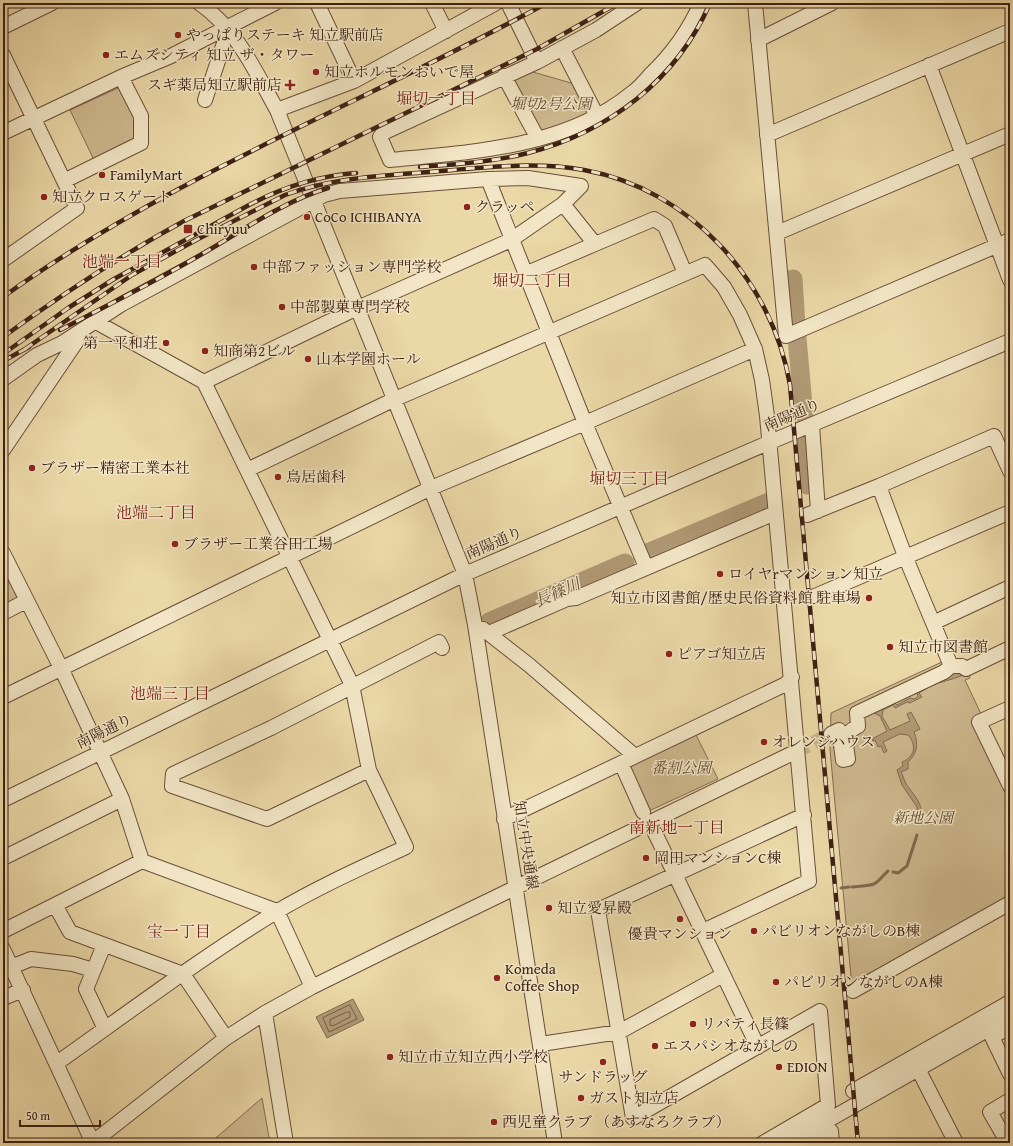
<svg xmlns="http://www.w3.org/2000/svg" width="1013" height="1146" viewBox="0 0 1013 1146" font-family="'Gentium Book Plus','Noto Serif JP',serif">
	<rect width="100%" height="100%" fill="#ebd8a7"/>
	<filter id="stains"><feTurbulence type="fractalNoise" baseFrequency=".005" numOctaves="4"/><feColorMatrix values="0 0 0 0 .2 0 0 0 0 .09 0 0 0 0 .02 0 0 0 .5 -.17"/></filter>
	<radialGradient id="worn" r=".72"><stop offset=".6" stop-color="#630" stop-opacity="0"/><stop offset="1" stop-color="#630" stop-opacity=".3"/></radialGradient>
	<path fill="#ceb98e" stroke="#866c51" d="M 533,72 L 578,85 L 589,114 L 541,132 L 510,79 Z
		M 118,88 L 123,90 L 135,117 L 137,140 L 94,160 L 70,110 Z
		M 3,568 L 18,598 L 3,609 Z
		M 944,661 L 963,661 L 970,678 L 965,680 L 982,716 L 972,721 L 1010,799 L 1010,897 L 852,987 L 830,750 L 831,713 Z
		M 695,733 L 718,779 L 651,810 L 647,809 L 630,765 Z
		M 262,1098 L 270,1143 L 210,1143 Z"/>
	<path fill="#b09975" stroke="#82694e" d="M 954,669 L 963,675 C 960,677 933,685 930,685 L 929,687 L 919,693 L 922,697 L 910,703 L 907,702 L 895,708 L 893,705 L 883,710 L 882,716 L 890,730 L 910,721 L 907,714 L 911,712 L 920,729 L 914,732 C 919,744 917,754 908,762 L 908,769 L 901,772 C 903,776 904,780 906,784 C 911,791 930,812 917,819 L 917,807 L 902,785 L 897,770 L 903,766 L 902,762 C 915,757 917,745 908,735 L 900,734 L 883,742 L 887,751 L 884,753 L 881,746 L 878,747 L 875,740 L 873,741 L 872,739 L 887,731 L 880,716 L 874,713 L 894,702 L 897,705 L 910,698 L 915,699 L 918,696 L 916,691 Z
		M 353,999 L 364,1020 L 327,1038 L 316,1017 Z"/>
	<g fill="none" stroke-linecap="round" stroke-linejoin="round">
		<path stroke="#775c44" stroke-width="1" d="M 350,1005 L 357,1019 L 329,1032 L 323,1018 Z
			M 347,1012 L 350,1012 L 350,1017 L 333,1026 L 330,1025 L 330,1020 Z"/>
		<path stroke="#82694e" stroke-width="3" d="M 893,872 L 898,873 L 907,866 L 917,835
			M 852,887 C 859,886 869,886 874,884 C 880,881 884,874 888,871
			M 841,888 L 849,887"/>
		<path stroke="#b09975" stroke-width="19" d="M 793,279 L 796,325
			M 797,338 L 804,416
			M 806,440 L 809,482 L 807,485
			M 645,554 L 769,502
			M 489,622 L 625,563"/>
		<path stroke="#c8b38a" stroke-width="14" stroke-dasharray="14 7" stroke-linecap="butt" d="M 795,752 L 831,734"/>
		<defs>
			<path id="minor" d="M 199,3 C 237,29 255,71 277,110 L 465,574 L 475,625 L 555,1143
				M 317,3 L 354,81 L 496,3
				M 432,3 L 446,31
				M 508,3 L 537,62
				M 637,3 L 596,30 L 537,62 L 383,133 L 380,137 L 390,160 C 472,152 565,148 632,93 C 639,88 645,81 651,74 C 672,54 689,30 701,3
				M 755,3 L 786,336 L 1010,240
				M 3,27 L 52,3
				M 758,40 L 832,3
				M 562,48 L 597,116
				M 3,55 L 64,181
				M 929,65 L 1010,280
				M 504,76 L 538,139
				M 205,100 L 223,46
				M 277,110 L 354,81
				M 3,133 L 121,77 L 171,56 L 275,3
				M 767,135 L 1010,31
				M 488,179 L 585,423 L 646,567
				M 777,233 L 1010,134
				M 3,260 L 77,208 L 64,181 L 141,143 L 141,116 L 121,77
				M 525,274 L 595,244
				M 3,379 L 37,355 L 62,343 L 122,304 L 324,195 L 340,191 L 488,179 L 528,178 L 581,186 L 563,204 L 595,244 L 654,219 L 665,226 L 685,273
				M 204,382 L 351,311 L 511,240 L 563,204
				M 812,425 L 818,511
				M 3,450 L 83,332
				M 247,470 L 395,399 L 705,265 L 724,287 L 740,315 L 755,349
				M 879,486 L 905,556 L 951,666
				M 807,515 L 879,486 L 994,436 L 1010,471
				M 3,553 L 61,668 L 122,799 L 142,861
				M 815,596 L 1010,512
				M 3,613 L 26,601
				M 933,623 L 1010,587
				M 483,629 L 529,665 L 635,756
				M 489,633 L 567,599 L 576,598 L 775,513
				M 3,697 L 431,488 L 585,423 L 755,349 L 762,380 L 767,416 L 809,881 L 703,931
				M 1010,708 L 979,722 L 1010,786
				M 831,734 L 839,730 L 843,760 L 848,759 C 846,742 841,735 858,726 L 857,713 L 944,672 L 951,666 L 962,666 L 966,669 L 1010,648
				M 621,763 L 643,812
				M 369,770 L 267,819 L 172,786 L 173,774 L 271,728 L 439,642 L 442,648
				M 3,800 L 465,574 L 768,443 L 1010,341
				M 504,819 L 786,684 L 792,677
				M 655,833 L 758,1047
				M 3,858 L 122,799
				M 55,905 L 70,932 L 183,974 L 226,1038
				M 3,931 L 142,861 L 277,911 L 312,987
				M 104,945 L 86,989 L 105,1029
				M 3,949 L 93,1143
				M 11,967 L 31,959 L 73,964 L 93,970
				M 853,991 L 1010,903
				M 3,998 L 23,990
				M 265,1013 L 286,1143
				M 1008,1028 L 992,1037 L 1010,1074
				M 541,1044 L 619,1032 L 723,975
				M 57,1063 C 129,1012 201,958 276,912 C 318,887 363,867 406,847 L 369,770 L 352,685 L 204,382 L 96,322
				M 918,1069 L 956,1143
				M 853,1091 L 1010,1002
				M 92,1143 L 226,1038 L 265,1013 L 312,987 L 393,947 L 795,752
				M 763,1143 L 828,1105 L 820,1011 L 633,1118 L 598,910 L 804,815
				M 788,1143 L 1010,1017
				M 809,1143 L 831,1131 L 832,1143
				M 1008,1143 L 990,1112 L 1010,1100"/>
		</defs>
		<use href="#minor" stroke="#694e39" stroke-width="16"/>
		<use href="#minor" stroke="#f2e6c6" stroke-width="14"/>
		<defs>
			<path id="rail" d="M 420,167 C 456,164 493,162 528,153 C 608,132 677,80 710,3
				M 3,297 C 170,177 367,101 547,3
				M 60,330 C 108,305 156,281 202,254 C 244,230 282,202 328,188
				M 3,337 C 61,295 120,256 184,221 L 537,49 L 618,3
				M 25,349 L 132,275 L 198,239 L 285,195 C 331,178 380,176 429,172 C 479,168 533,161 584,170 C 690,189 772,280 790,385 L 858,1143
				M 3,354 L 68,308 L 114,279 L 249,205 C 283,187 318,176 356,173
				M 3,361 L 29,347"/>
		</defs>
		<use href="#rail" stroke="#3e2014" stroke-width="4.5"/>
		<use href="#rail" stroke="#f2e6c6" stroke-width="3" stroke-dasharray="9" stroke-linecap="butt"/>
	</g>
	<g fill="#8f2418" stroke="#f2e6c6" stroke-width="1.5">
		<circle cx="178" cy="35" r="4"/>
		<circle cx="106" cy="55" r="4"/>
		<circle cx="316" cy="72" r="4"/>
		<path d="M288 79h4v4h4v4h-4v4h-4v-4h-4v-4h4z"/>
		<circle cx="102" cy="175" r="4"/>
		<circle cx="44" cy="197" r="4"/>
		<circle cx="467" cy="207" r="4"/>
		<circle cx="307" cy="217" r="4"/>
		<rect x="183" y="224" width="10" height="10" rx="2"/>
		<circle cx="254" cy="267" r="4"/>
		<circle cx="282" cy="307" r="4"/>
		<circle cx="166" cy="343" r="4"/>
		<circle cx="205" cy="351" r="4"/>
		<circle cx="308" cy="359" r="4"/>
		<circle cx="32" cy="468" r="4"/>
		<circle cx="278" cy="477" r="4"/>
		<circle cx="175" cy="544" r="4"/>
		<circle cx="720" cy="574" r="4"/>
		<circle cx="869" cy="598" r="4"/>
		<circle cx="890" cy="647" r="4"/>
		<circle cx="669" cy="654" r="4"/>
		<circle cx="764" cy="742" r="4"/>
		<circle cx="646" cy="858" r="4"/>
		<circle cx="549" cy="908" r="4"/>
		<circle cx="680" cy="919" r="4"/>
		<circle cx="754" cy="931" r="4"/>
		<circle cx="497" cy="978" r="4"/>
		<circle cx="776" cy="982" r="4"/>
		<circle cx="693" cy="1024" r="4"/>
		<circle cx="655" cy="1046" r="4"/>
		<circle cx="390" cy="1057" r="4"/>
		<circle cx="603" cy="1062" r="4"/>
		<circle cx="779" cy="1067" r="4"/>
		<circle cx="581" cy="1098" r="4"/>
		<circle cx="494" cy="1122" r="4"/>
	</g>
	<g text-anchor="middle" stroke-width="3" stroke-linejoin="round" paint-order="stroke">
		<g font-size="15" fill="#3e2014" stroke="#f2e6c6" text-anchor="start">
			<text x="186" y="40">やっぱりステーキ 知立駅前店</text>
			<text x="114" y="60">エムズシティ 知立 ザ・タワー</text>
			<text x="324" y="77">知立ホルモンおいで屋</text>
			<text x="282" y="90" text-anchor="end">スギ薬局知立駅前店</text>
			<text x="110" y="180">FamilyMart</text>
			<text x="52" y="202">知立クロスゲート</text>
			<text x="475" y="212">クラッペ</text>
			<text x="315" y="222">CoCo ICHIBANYA</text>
			<text x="197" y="234">Chiryuu</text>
			<text x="262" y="272">中部ファッション専門学校</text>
			<text x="290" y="312">中部製菓専門学校</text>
			<text x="158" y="348" text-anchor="end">第一平和荘</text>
			<text x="213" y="356">知商第2ビル</text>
			<text x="316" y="364">山本学園ホール</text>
			<text x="40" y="473">ブラザー精密工業本社</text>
			<text x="286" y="482">鳥居歯科</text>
			<text x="183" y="549">ブラザー工業谷田工場</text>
			<text x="728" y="579">ロイヤrマンション知立</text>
			<text x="861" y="603" text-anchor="end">知立市図書館/歴史民俗資料館 駐車場</text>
			<text x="898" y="652">知立市図書館</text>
			<text x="677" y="659">ピアゴ知立店</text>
			<text x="772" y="747">オレンジハウス</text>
			<text x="654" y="863">岡田マンションC棟</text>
			<text x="557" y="913">知立愛昇殿</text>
			<text x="762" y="936">パビリオンながしのB棟</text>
			<text x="680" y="939" text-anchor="middle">優貴マンション</text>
			<text x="505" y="974">Komeda<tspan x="505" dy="17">Coffee Shop</tspan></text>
			<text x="784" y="987">パビリオンながしのA棟</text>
			<text x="701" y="1029">リバティ長篠</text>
			<text x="663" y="1051">エスパシオながしの</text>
			<text x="398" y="1062">知立市立知立西小学校</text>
			<text x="787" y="1072">EDION</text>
			<text x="603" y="1082" text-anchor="middle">サンドラッグ</text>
			<text x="589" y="1103">ガスト知立店</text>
			<text x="502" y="1127">西児童クラブ （あすなろクラブ）</text>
		</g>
		<g font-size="15" font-style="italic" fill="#624632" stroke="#f2e6c6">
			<text x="551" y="109">堀切2号公園</text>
			<text x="681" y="773">番割公園</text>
			<text x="923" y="823">新地公園</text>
		</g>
		<g font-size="15" fill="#3e2014" stroke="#f2e6c6">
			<text transform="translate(792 415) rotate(-23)" y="5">南陽通り</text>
			<text transform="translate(494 543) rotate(-23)" y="5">南陽通り</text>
			<text transform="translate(104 731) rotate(-26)" y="5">南陽通り</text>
			<text transform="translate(526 845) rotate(81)" y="5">知立中央通線</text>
		</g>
		<g font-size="16" fill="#7a1f14" stroke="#f2e6c6">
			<text x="436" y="104">堀切一丁目</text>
			<text x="122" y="267">池端一丁目</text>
			<text x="532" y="286">堀切二丁目</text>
			<text x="629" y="484">堀切三丁目</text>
			<text x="156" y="518">池端二丁目</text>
			<text x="170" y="699">池端三丁目</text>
			<text x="677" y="833">南新地一丁目</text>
			<text x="179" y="937">宝一丁目</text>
		</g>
		<g font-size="16" font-style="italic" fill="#664a36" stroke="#f2e6c6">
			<text transform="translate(557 592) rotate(-24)" y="6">長篠川</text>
		</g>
	</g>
	<rect width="1013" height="1146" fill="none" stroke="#ebd8a7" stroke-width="16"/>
	<rect x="4" y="4" width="1005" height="1138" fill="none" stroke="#3e2014" stroke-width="2"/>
	<rect x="8" y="8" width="997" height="1130" fill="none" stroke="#3e2014"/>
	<path d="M20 1120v6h80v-6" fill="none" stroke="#3e2014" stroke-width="2"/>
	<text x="26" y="1120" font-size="12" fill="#3e2014" stroke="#f2e6c6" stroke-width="3" paint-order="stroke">50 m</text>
	<rect width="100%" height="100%" filter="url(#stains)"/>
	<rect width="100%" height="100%" fill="url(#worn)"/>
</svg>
